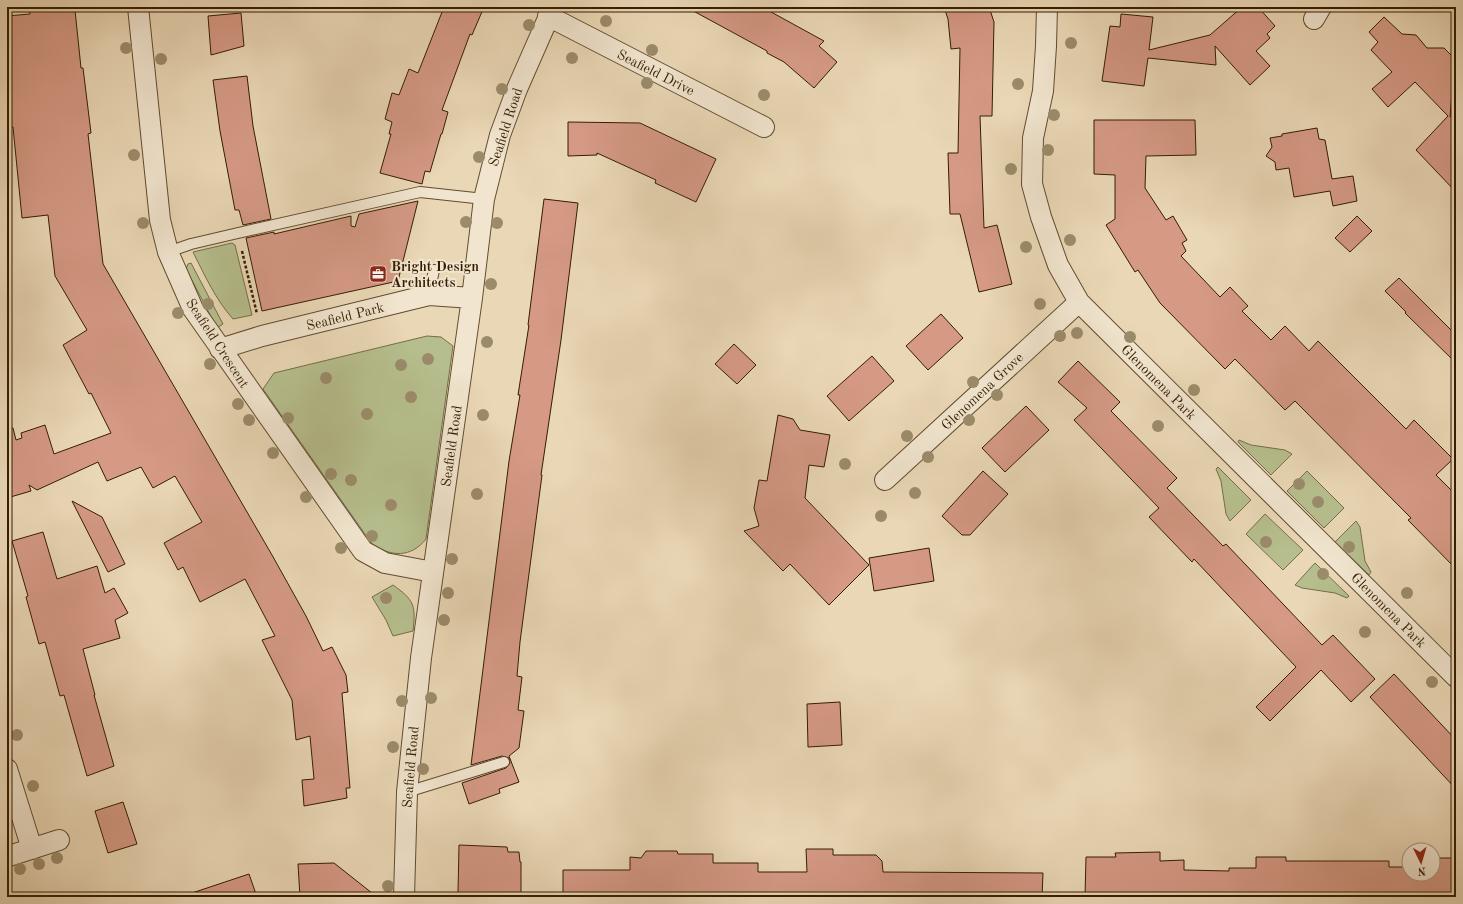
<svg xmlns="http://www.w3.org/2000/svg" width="1463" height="904" viewBox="0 0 1463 904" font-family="'Old Standard TT',serif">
	<rect width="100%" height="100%" fill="#ead7b5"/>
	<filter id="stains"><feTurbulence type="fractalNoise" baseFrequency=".005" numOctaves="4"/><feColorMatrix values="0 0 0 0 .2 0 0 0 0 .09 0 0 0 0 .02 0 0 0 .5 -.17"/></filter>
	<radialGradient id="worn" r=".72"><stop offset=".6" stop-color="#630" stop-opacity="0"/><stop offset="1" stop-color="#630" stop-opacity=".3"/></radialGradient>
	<path fill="#b6be8d" stroke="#756e48" d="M 232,243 L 235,245 L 252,315 L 233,319 C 216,300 205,276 193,252 Z
		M 191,263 L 223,324 L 217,328 L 186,269 L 188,264 Z
		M 427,336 L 441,337 L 453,346 L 426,539 C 411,558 391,557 372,544 L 263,389 L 274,373 Z
		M 1239,440 L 1251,445 L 1285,450 L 1292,454 L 1271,475 L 1238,442 Z
		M 1218,467 L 1251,500 L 1230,521 L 1226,514 L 1221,481 L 1216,469 Z
		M 1307,471 L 1344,508 L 1324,528 L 1287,491 Z
		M 1265,514 L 1303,550 L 1283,570 L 1246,534 Z
		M 1356,521 L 1360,527 L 1365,561 L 1371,572 L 1369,575 L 1335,542 Z
		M 1315,563 L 1349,596 L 1347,598 L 1335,593 L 1302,588 L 1295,585 Z
		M 393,585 C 414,600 416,605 413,631 L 393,636 L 386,620 L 372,597 Z"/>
	<path fill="#d59984" stroke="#341d02" d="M 30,7 L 74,7 L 75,10 L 81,68 L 83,68 L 91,133 L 88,134 L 103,264 L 272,555 L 306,616 L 323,651 L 332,647 L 346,675 L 348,692 L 342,693 L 350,788 L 346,788 L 347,798 L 304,806 L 302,780 L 314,779 L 310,736 L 296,740 L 292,700 L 262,640 L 275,636 L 245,579 L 200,602 L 183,567 L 178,570 L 164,543 L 202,522 L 175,476 L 153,488 L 141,467 L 107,481 L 98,462 L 37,490 L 29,485 L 31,491 L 7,498 L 7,429 L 13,428 L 16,440 L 22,438 L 21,433 L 45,425 L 54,454 L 111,433 L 91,393 L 89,394 L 63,345 L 87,330 L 55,276 L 48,215 L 22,218 L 13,127 L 7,127 L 7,16 L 30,14 Z
		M 444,7 L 484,7 L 472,35 L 470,34 L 442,110 L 448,112 L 442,134 L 441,134 L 430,172 L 425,171 L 422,184 L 380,173 L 391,134 L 389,134 L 392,122 L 385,119 L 392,93 L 399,95 L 409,69 L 418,73 Z
		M 686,7 L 762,7 L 824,41 L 819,46 L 837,62 L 814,88 L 784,62 L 767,53 L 767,51 Z
		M 944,7 L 989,7 L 994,22 L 992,116 L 980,116 L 984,228 L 997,225 L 1012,284 L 979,292 L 960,214 L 950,214 L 948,153 L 958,153 L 960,48 L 951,49 L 948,19 Z
		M 1242,7 L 1258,7 L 1275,26 L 1267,34 L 1270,38 L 1256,51 L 1270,66 L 1250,85 L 1215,46 L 1216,65 L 1148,58 L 1144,86 L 1102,81 L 1110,26 L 1120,27 L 1121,14 L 1153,17 L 1149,50 L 1210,35 Z
		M 241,13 L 244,46 L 211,55 L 208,16 Z
		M 1384,17 L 1402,34 L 1416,35 L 1427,48 L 1444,48 L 1455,59 L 1450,117 L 1456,112 L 1456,192 L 1416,150 L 1448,116 L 1415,82 L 1388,107 L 1372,89 L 1392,72 L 1371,50 L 1378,42 L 1369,32 Z
		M 247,76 L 253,126 L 271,219 L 243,225 L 239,210 L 235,210 L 220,131 L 213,80 Z
		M 1094,120 L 1195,120 L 1196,155 L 1146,156 L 1145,188 L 1166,220 L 1173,216 L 1187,240 L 1182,243 L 1186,251 L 1181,256 L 1220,297 L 1230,287 L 1248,306 L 1242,311 L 1271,340 L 1285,326 L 1309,351 L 1318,341 L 1406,429 L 1414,420 L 1453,459 L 1436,475 L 1456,495 L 1456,569 L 1408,520 L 1411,518 L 1295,401 L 1285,410 L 1235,359 L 1225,369 L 1160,303 L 1138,270 L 1135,272 L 1106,225 L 1115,219 L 1115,175 L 1094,174 Z
		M 568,122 L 640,123 L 716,159 L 696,202 L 655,183 L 656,180 L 597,153 L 597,155 L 568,156 Z
		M 1317,128 L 1319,139 L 1325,140 L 1332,179 L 1353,176 L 1357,201 L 1333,206 L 1330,191 L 1294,197 L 1289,168 L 1276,170 L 1275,162 L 1266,156 L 1272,147 L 1270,138 L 1282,136 L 1282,134 Z
		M 544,199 L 578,203 L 561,340 L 541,475 L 542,475 L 520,642 L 517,676 L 522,677 L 518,710 L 524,711 L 519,748 L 509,756 L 519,782 L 499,789 L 500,793 L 469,804 L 462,783 L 506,768 L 510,763 L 509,758 L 502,756 L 471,765 L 509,461 L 520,395 L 518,395 L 529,325 L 528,325 Z
		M 418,201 L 398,281 L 262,311 L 246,238 L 274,232 L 274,234 L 351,216 L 351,226 L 355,227 L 359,214 Z
		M 1357,216 L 1372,231 L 1350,252 L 1335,238 Z
		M 1399,278 L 1456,335 L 1456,363 L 1405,313 L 1406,312 L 1385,291 Z
		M 941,314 L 963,338 L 928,370 L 906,346 Z
		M 734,344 L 756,365 L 737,384 L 715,364 Z
		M 872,356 L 894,381 L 849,421 L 827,396 Z
		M 1078,361 L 1120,402 L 1111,411 L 1177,478 L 1167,488 L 1223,546 L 1226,544 L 1322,645 L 1333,635 L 1375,679 L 1351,702 L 1321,670 L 1270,721 L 1256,707 L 1296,667 L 1194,559 L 1192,562 L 1149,517 L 1159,508 L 1074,420 L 1087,408 L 1058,382 Z
		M 1026,406 L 1049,430 L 1005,472 L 982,448 Z
		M 778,415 L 793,419 L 800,430 L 830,435 L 824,467 L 809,465 L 805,498 L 869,565 L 829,605 L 790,564 L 783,571 L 744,531 L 759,526 L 754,508 L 759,480 L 767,481 Z
		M 983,471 L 1008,494 L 970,535 L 962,535 L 942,516 Z
		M 72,501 L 102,517 L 125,564 L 108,572 Z
		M 43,532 L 57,579 L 97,566 L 105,593 L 114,588 L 128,613 L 115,620 L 120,638 L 83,649 L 95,695 L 94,695 L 114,766 L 87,776 L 64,695 L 60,696 L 45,642 L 39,644 L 26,597 L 28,596 L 12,541 Z
		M 929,548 L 934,581 L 874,591 L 869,558 Z
		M 1394,674 L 1456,740 L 1456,789 L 1370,697 Z
		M 840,702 L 842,745 L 808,747 L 807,704 Z
		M 123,802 L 137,844 L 108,853 L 95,811 Z
		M 459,845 L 507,847 L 508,852 L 519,852 L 520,862 L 521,862 L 521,897 L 465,897 L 465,893 L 458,893 Z
		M 806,849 L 833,849 L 833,855 L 876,855 L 882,861 L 883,872 L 1043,873 L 1042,897 L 563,897 L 563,870 L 630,870 L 630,857 L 641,858 L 646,851 L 677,851 L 678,854 L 713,854 L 713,863 L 758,863 L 758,872 L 807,872 Z
		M 1160,852 L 1160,861 L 1184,860 L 1184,870 L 1229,871 L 1229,868 L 1256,868 L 1256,857 L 1286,857 L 1286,861 L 1389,861 L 1389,867 L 1409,867 L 1409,874 L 1433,874 L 1433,858 L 1456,858 L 1456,897 L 1370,897 L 1370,895 L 1331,894 L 1286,894 L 1286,897 L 1085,897 L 1086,857 L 1116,857 L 1115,853 Z
		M 334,863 L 377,897 L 300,897 L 298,864 Z
		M 249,874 L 257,897 L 192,897 L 192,893 Z"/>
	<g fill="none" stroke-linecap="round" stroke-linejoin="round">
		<defs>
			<path id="lane" d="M 168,252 L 191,244 L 238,233 L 420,192 L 484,199
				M 429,295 L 434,270
				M 407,792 L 504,762"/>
			<path id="street" d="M 138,7 L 160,220 L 168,252 L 193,309 L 363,551 L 385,563 L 433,572
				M 1047,7 L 1046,46 L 1043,91 L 1033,138 L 1032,184 L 1041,217 L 1058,265 L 1079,302 L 1456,677
				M 548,16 L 764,127
				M 1314,19 L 1321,7
				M 220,349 L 262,336 L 429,295 L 472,298
				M 885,480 L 1079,302
				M 7,769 L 32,849
				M 9,856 L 59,840
				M 404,897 L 407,792 L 421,658 L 472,298 L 484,199 L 500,135 L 517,89 L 553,7"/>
		</defs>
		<use href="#lane" stroke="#624c2f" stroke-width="12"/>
		<use href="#street" stroke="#624c2f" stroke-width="22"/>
		<path stroke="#341d02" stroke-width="2.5" stroke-dasharray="3 2" stroke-linecap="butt" d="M 242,251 L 257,314"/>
		<use href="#lane" stroke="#f1e5cf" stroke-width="10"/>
		<use href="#street" stroke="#f1e5cf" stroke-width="20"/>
	</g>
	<g fill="#9b8b6a">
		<circle cx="606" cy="21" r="6"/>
		<circle cx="529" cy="25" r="6"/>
		<circle cx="1071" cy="43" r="6"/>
		<circle cx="126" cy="48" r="6"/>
		<circle cx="652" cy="50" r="6"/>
		<circle cx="572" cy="58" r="6"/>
		<circle cx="161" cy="59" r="6"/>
		<circle cx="647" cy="83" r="6"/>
		<circle cx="1018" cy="84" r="6"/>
		<circle cx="502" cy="89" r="6"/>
		<circle cx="764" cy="95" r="6"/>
		<circle cx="1054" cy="115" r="6"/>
		<circle cx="1048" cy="150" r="6"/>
		<circle cx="134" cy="155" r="6"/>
		<circle cx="479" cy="157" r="6"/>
		<circle cx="1011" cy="169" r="6"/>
		<circle cx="466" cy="222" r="6"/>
		<circle cx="143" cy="223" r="6"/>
		<circle cx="497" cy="223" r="6"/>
		<circle cx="1070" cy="240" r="6"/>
		<circle cx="1026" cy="247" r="6"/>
		<circle cx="491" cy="284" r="6"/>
		<circle cx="208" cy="304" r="6"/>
		<circle cx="1040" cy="304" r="6"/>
		<circle cx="178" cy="313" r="6"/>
		<circle cx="1077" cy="333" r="6"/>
		<circle cx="1060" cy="336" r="6"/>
		<circle cx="1130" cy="337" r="6"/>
		<circle cx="487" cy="342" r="6"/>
		<circle cx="428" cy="359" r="6"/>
		<circle cx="210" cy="364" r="6"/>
		<circle cx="401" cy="365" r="6"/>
		<circle cx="326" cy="378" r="6"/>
		<circle cx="973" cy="382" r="6"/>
		<circle cx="1194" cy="390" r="6"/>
		<circle cx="997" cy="395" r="6"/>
		<circle cx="411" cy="397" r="6"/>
		<circle cx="238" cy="404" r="6"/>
		<circle cx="367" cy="414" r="6"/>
		<circle cx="483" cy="415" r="6"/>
		<circle cx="288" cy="418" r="6"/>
		<circle cx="249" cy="420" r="6"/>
		<circle cx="969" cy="420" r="6"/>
		<circle cx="1158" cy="426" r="6"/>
		<circle cx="907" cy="436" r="6"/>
		<circle cx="273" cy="453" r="6"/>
		<circle cx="928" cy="457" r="6"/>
		<circle cx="845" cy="464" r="6"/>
		<circle cx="331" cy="474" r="6"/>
		<circle cx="351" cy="480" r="6"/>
		<circle cx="1299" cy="484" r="6"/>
		<circle cx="915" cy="493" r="6"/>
		<circle cx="477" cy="494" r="6"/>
		<circle cx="306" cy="497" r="6"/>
		<circle cx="1318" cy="502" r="6"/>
		<circle cx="391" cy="505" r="6"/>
		<circle cx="881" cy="516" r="6"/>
		<circle cx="372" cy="536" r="6"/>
		<circle cx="1266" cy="542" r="6"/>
		<circle cx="1349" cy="547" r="6"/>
		<circle cx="341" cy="548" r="6"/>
		<circle cx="452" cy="559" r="6"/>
		<circle cx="1323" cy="574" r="6"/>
		<circle cx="448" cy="593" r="6"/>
		<circle cx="1407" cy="593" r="6"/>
		<circle cx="386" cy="598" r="6"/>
		<circle cx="444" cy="620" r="6"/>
		<circle cx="1365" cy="632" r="6"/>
		<circle cx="1432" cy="682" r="6"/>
		<circle cx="431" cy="698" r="6"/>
		<circle cx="402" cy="701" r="6"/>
		<circle cx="17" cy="735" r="6"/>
		<circle cx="393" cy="747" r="6"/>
		<circle cx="423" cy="769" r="6"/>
		<circle cx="33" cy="786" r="6"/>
		<circle cx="57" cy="858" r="6"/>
		<circle cx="39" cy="864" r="6"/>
		<circle cx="20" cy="869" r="6"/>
		<circle cx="388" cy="886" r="6"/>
	</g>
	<defs>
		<symbol id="office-square" viewBox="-11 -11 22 22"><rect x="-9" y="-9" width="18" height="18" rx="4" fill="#8f2418" stroke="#f1e5cf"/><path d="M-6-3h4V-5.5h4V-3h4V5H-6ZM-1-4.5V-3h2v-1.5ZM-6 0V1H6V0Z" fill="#fff"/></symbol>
	</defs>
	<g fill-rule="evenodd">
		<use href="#office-square" x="368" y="264" width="20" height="20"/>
	</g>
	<g text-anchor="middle" stroke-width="4" stroke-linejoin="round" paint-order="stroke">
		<g font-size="14" fill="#341d02" stroke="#f1e5cf">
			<text transform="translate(656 72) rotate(27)" y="5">Seafield Drive</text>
			<text transform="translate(505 127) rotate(-72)" y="5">Seafield Road</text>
			<text transform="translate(345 316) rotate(-14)" y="5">Seafield Park</text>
			<text transform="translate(218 343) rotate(57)" y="5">Seafield Crescent</text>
			<text transform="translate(1159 382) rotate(45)" y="5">Glenomena Park</text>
			<text transform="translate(982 391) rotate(-43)" y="5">Glenomena Grove</text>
			<text transform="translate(451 446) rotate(-82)" y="5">Seafield Road</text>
			<text transform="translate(1389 610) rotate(45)" y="5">Glenomena Park</text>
			<text transform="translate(410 767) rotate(-85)" y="5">Seafield Road</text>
		</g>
		<g font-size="14" font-weight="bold" fill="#341d02" stroke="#f1e5cf" text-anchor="start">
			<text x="391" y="271">Bright Design<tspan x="391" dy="16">Architects</tspan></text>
		</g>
	</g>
	<rect width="1463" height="904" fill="none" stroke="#ead7b5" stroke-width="24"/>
	<rect x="8" y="8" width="1447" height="888" fill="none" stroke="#341d02" stroke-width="2"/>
	<rect x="12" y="12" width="1439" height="880" fill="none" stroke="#341d02"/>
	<g transform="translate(1421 862) rotate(175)"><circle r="19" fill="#f1e5cf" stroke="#a5957d"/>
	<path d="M0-3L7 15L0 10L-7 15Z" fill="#8f2418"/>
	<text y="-6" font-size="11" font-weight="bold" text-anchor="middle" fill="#341d02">N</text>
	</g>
	<rect width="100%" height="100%" filter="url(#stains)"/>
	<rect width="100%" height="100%" fill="url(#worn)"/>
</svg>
